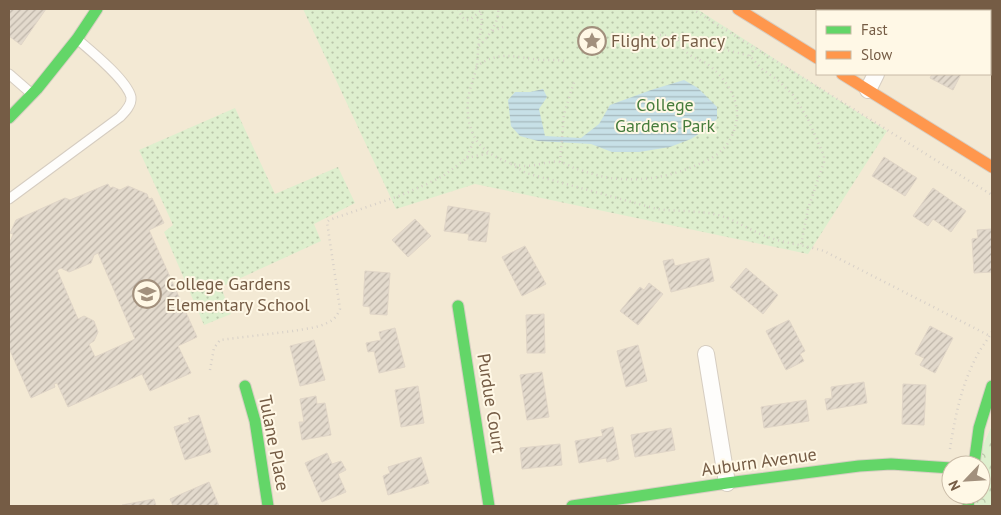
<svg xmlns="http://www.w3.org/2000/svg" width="1001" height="515" viewBox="0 0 1001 515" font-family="'PT Sans',sans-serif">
	<defs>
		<pattern id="forest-crowns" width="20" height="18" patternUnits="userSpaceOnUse" patternTransform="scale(1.25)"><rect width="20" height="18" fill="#deefce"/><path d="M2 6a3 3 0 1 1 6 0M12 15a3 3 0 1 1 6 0" fill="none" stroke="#b9c5a9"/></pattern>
		<pattern id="park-dots" width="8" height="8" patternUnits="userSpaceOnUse" patternTransform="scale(1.25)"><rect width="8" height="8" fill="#deefce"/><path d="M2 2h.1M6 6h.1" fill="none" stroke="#b9c5a9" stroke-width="1.8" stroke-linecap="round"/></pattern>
		<pattern id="water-rules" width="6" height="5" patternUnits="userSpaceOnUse" patternTransform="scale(1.25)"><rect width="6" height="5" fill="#c7e0e7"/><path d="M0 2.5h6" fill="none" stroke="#a6b9bd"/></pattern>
		<pattern id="building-hatch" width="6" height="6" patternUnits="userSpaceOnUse" patternTransform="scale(1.25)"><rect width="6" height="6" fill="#e3dacd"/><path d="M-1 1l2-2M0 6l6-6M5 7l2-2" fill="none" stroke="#bdb4a8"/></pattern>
	</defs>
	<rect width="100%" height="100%" fill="#f7f2e5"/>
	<path fill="#f3e9d4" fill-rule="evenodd" d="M 9,9 L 992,9 L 992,425 L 974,465 L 951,465 L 951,495 L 970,495 L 968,506 L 9,506 ZM 817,11 L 990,11 L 990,74 L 817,74 Z"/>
	<path fill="url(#forest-crowns)" d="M 992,425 L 992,506 L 968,506 L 981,495 L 981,465 L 974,465 Z"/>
	<path fill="url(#park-dots)" d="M 303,9 L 697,9 L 887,131 L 808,254 L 475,184 L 396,209 Z
		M 235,108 L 275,194 L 338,167 L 355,203 L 314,224 L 321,241 L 221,287 L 231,314 L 204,325 L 164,232 L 173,225 L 139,150 Z"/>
	<path fill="url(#water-rules)" d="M 684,80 L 698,88 L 717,107 L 717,119 L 706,129 L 691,139 L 670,147 L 639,152 L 612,152 L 591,144 L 538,141 L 520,136 L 511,126 L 508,100 L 515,92 L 530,92 L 543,89 L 547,97 L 539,109 L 545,136 L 581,138 L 599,124 L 610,105 L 651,90 Z"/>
	<path fill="url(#building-hatch)" stroke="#e0d5c7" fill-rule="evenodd" d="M 9,9 L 46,9 L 21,45 L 9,36 Z
		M 822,9 L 849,9 L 848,11 L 825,11 L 821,10 Z
		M 949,9 L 974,9 L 974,11 L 949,11 Z
		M580 41a12 12 0 1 1 24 0a12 12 0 1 1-24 0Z
		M 932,74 L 961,74 L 953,90 L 930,78 Z
		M 884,157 L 917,178 L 905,196 L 872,176 Z
		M 108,184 L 110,188 L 113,187 L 120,190 L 128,186 L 147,194 L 149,199 L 152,198 L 164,223 L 149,230 L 197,337 L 178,346 L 191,373 L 150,391 L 142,374 L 68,407 L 57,383 L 54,384 L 55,387 L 31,398 L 9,348 L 9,241 L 11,240 L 13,234 L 10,233 L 16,220 L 65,198 L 70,200 ZM 98,253 L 135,339 L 95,357 L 89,344 L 94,341 L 98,332 L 94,321 L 84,316 L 78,319 L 57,270 L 61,268 L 69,272 L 91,263 L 94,255 Z
		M 933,188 L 966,211 L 951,232 L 933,219 L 928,226 L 913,216 Z
		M 448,206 L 490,213 L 486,242 L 468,240 L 469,234 L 444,231 Z
		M 415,219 L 431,236 L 408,257 L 392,240 Z
		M 992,229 L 992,272 L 974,273 L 972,239 L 978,238 L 977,230 Z
		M 525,246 L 546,284 L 522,296 L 502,257 Z
		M 709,258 L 714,281 L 671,292 L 663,261 L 673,259 L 675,266 Z
		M 746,268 L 778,295 L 763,314 L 730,287 Z
		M 365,271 L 390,273 L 387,315 L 370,314 L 370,307 L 363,306 Z
		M 649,283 L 663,294 L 638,325 L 620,311 L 640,287 L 644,290 Z
		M 544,314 L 545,353 L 527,353 L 526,315 Z
		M 789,320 L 805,351 L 800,354 L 804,361 L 786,370 L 766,331 Z
		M 930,326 L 953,338 L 935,373 L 920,365 L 924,358 L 915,354 Z
		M 395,328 L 405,367 L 379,373 L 374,351 L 368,352 L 366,343 L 381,340 L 379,332 Z
		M 314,340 L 325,380 L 300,386 L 290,346 Z
		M 638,345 L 647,381 L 626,387 L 617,351 Z
		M 542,372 L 549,417 L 527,420 L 520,375 Z
		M 864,382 L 867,403 L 827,410 L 825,399 L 832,398 L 831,387 Z
		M 903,384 L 926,385 L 924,425 L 902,424 Z
		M 418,386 L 424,423 L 401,427 L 395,390 Z
		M 316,396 L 317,404 L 325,403 L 331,435 L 302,440 L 299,422 L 304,422 L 300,399 Z
		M 806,400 L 809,421 L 764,428 L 761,407 Z
		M 199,415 L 211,452 L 185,460 L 174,427 L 190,422 L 188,418 Z
		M 613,427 L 619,459 L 607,462 L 606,458 L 579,463 L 575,441 L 603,436 L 601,430 Z
		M 671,428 L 675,450 L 635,457 L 631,435 Z
		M 560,444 L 562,465 L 522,469 L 520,448 Z
		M 327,453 L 332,464 L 341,461 L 346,470 L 338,474 L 346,492 L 322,502 L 305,463 Z
		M 421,457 L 429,483 L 388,495 L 383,476 L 390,473 L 388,467 Z
		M 209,482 L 219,506 L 173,506 L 170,499 Z
		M 154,499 L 156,506 L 123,506 L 122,505 Z"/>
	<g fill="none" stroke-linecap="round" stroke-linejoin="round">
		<defs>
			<path id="lane" d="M 9,74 L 32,94
				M 9,199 L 120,117 C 125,112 132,105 131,97 C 127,80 91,51 77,39"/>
			<path id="street" d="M 899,11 L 900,9
				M 868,90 L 876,74
				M 706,354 L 727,483"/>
			<path id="fast" d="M 9,118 L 37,89 L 77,39 L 97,9
				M 458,306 L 489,506
				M 245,386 L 255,421 L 268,506
				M 974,465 L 979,428 L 992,386
				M 572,506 L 727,483 L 859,466 L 891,464 L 951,468
				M 968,506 L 970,495"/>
			<path id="slow" d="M 738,9 L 817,58
				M 842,74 L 992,167"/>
		</defs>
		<use href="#lane" stroke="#d6cdc1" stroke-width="11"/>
		<use href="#street" stroke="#d6cdc1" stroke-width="18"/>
		<use href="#fast" stroke="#d7cec2" stroke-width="13"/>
		<use href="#slow" stroke="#d7cec2" stroke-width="13"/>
		<path stroke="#d7d0c8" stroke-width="2.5" stroke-dasharray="1 4" stroke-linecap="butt" d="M 458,9 L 462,17 L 466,20 L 469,20 L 481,11
			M 480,9 C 483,18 481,26 480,35 C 478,45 478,55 477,65 C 475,75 471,84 469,94 C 466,108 468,126 475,138 C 483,153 510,166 526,166 C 537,166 550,160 560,162 C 565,163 570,166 574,168 C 586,172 598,176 610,178 C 641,182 671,177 699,164 C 706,161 715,157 721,151 C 730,143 736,129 737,117 C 738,96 723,75 706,63 C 701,60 695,59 690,55 C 683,50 680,43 676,37
			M 692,9 L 992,195
			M 493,31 L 503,27
			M 660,35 L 676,37 L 750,56 L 762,69 L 779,81 L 793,95 L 808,119 L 824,156 L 824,162 L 808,209 L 801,245
			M 479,46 C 488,38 500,20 498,9
			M 750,56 L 755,47
			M 476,67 C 499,49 517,58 542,60 C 550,60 558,60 566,61
			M 467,158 L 489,153
			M 560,162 L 564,114 L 575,79
			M 511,164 L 526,173 L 657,209 C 678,212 698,210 718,215 C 736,220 751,231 768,237 C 786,244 806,245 824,251 L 990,336
			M 210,370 L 214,348 L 220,340 C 244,337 269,334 293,331 C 304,329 317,328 327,323 C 334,320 337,316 340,309 L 327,222 L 329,220 L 399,196 L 427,184 L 443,176 L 467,158 L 474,139
			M 950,449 C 955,416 962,382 979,352 C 983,345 988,339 992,332"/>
		<use href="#lane" stroke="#fefdfb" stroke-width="9"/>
		<use href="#street" stroke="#fefdfb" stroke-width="16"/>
		<use href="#fast" stroke="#63d668" stroke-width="11"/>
		<use href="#slow" stroke="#ff974d" stroke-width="11"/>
	</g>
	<defs>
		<symbol id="sight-ring" viewBox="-11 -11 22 22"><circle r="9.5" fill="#fff8e6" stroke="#a2907d" stroke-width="1.5"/><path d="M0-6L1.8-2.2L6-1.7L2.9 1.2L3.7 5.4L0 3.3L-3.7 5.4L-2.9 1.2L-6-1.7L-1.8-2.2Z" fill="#a2907d"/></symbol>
		<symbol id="school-ring" viewBox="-11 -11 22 22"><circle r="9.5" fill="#fff8e6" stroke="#a2907d" stroke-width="1.5"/><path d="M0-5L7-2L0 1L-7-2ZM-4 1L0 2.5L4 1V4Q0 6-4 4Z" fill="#a2907d"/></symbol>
	</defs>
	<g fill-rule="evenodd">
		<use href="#sight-ring" x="576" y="25" width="32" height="32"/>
		<use href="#school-ring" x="131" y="278" width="32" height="32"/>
	</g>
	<g text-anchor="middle" stroke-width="4" stroke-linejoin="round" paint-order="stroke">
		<g font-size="18" fill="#755c45" stroke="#fff8e6" text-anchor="start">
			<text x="611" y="47">Flight of Fancy</text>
			<text x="166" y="290">College Gardens<tspan x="166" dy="21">Elementary School</tspan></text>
		</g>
		<g font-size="18" fill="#467c3c" stroke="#fff8e6">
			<text x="665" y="111">College<tspan x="665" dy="21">Gardens Park</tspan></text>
		</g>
		<g font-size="18" fill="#755c45" stroke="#fff8e6">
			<text transform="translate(491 403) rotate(81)" y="6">Purdue Court</text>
			<text transform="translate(274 443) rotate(79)" y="6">Tulane Place</text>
			<text transform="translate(759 462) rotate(-8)" y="6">Auburn Avenue</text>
		</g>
	</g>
	<rect width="1001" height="515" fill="none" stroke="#755c45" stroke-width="20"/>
	<rect x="816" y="10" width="175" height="65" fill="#fff8e6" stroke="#c8baa6"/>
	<rect x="826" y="26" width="25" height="8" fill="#63d668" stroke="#c8baa6"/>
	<text x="861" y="35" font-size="15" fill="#755c45">Fast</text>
	<rect x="826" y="51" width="25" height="8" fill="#ff974d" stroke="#c8baa6"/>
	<text x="861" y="60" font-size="15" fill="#755c45">Slow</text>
	<g transform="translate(966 480) rotate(245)"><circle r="24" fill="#fff8e6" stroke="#c8baa6"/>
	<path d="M0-4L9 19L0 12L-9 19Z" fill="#a2907d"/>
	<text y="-8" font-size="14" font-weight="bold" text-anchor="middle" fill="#755c45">N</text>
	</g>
</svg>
